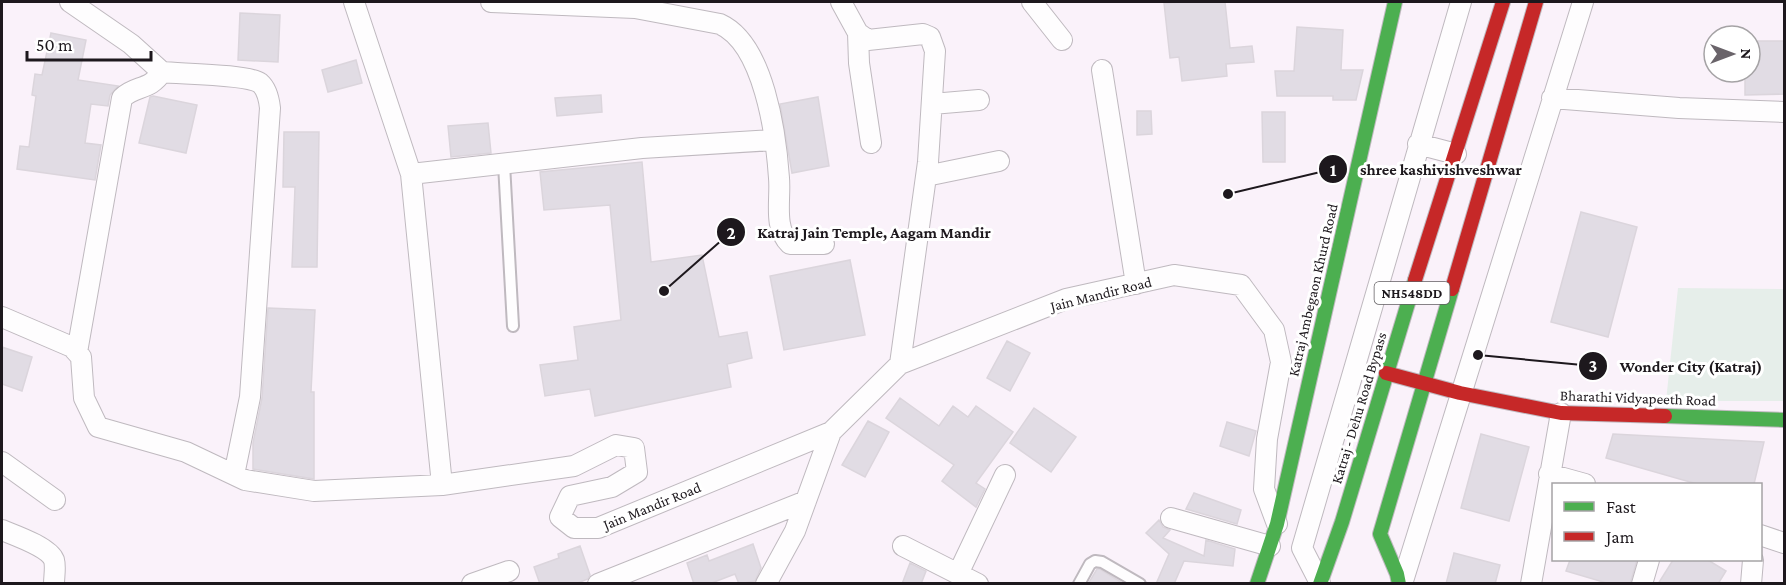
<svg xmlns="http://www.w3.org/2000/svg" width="1786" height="585" viewBox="0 0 1786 585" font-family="'Crimson Pro',serif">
	<rect width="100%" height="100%" fill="#faf2fa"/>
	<path fill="#e6eeea" d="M 1678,288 L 1784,289 L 1784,401 L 1666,401 Z"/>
	<path fill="#e1dce4" stroke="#dbd5dc" stroke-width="1.5" d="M 1181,2 L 1225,2 L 1230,48 L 1252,46 L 1254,62 L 1226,64 L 1227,76 L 1182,81 L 1179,57 L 1170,58 L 1164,3 Z
		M 240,13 L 280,15 L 278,62 L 238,60 Z
		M 1297,27 L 1343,30 L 1341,70 L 1363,70 L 1356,100 L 1333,100 L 1333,96 L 1277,96 L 1275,71 L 1294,71 Z
		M 51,33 L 86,40 L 78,80 L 118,86 L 110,95 L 108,106 L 91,104 L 85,143 L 101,145 L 95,180 L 17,169 L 20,146 L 29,147 L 36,96 L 32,95 L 35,74 L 42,75 Z
		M 1750,41 L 1785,41 L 1785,94 L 1745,95 L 1745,72 L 1750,72 Z
		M 356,60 L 362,83 L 328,92 L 322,70 Z
		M 601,95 L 602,112 L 557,116 L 555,98 Z
		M 153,96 L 197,105 L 186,153 L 139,143 L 150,97 Z
		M 818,97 L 829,166 L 792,173 L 780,104 Z
		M 1137,111 L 1151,111 L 1152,134 L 1137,135 Z
		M 1262,112 L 1285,112 L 1285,162 L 1263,162 Z
		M 488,123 L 491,153 L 451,157 L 448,126 Z
		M 284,132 L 319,132 L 317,267 L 292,267 L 295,187 L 283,187 Z
		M 642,162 L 651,262 L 702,255 L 719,337 L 747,332 L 752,358 L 727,364 L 731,387 L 595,416 L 590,389 L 545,396 L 540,365 L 578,360 L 574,327 L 621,320 L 610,205 L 544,210 L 540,172 Z
		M 1581,212 L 1637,227 L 1608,337 L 1551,322 Z
		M 850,260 L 865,335 L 784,350 L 770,276 Z
		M 268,308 L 315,310 L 311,392 L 314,392 L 314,479 L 253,469 L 253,443 L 262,398 Z
		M 1007,341 L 1030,353 L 1010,391 L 987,378 Z
		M 2,347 L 32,357 L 22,391 L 2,384 Z
		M 900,398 L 939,426 L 953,406 L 968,417 L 976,406 L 1013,432 L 976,483 L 985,489 L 976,507 L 942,481 L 954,465 L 886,418 Z
		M 1034,408 L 1076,437 L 1051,472 L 1010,443 Z
		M 868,421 L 889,432 L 865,477 L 842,465 Z
		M 1227,422 L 1256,431 L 1249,456 L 1220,446 Z
		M 1481,434 L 1529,447 L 1509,521 L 1461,508 Z
		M 1613,434 L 1764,442 L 1754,484 L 1697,484 L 1606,458 Z
		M 1194,493 L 1241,510 L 1237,524 L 1186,509 Z
		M 1159,520 L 1163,527 L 1170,530 L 1163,538 L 1204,556 L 1206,540 L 1235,549 L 1233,566 L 1184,561 L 1174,584 L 1156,584 L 1169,554 L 1146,533 Z
		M 753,544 L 761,568 L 755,581 L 739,584 L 735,574 L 709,584 L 694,584 L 687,563 L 707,555 L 709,561 Z
		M 580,546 L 590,575 L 588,579 L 575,584 L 540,584 L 534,567 L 559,558 L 558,554 Z
		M 1454,553 L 1500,565 L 1495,584 L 1446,584 Z
		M 1570,560 L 1637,560 L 1630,584 L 1610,584 L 1566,571 Z
		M 1673,560 L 1708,560 L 1726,571 L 1718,584 L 1658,584 Z
		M 910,563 L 926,571 L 921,584 L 902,584 Z
		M 1097,569 L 1100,569 L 1124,584 L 1088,584 Z"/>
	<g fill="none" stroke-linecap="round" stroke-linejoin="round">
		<defs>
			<path id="lane" d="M 504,164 L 513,326
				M 1079,584 L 1090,564 L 1095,561 L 1102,562 L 1140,584"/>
			<path id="street" d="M 70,2 L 131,44 L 162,72
				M 354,2 L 411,174
				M 491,2 L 635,8 L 720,24 C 764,44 776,134 779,178 C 781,199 773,228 790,244 L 824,244
				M 841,2 L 858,33 L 868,40 L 923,34 L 930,37 L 935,51 L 928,162 L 900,364
				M 1032,2 L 1062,40
				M 858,33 L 859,63 L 871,143
				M 1102,70 L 1136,284
				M 1552,98 L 1679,108 L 1784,112
				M 932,104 L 979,100
				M 1418,144 L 1456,154
				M 926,176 L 999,161
				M 2,317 L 72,347 L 81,357 L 84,398 L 98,427 L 186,452 L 245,480 L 314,491 L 442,485 L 574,466 L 616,445 L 634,448 L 637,472 L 612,487 L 570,496 L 560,517 L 574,528 L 598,528 L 831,432 L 900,364 L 1066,299 L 1174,275 L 1241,285 L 1274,330 L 1281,362 L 1267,439 L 1264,489 L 1277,524
				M 77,352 L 122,98 C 135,85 150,91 162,72 C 180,74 247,74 260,83 C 267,89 269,99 270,108 L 250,397 L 234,475
				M 2,462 L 55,500
				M 1549,474 L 1585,484
				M 442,485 L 411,174 L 642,148 L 774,140
				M 1171,518 L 1270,546
				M 2,530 C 14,535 49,547 54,560 C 56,567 54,576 54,584
				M 1760,535 L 1784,543
				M 903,546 L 978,584
				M 958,574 L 1005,475
				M 1320,583 L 1302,548 L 1461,2
				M 472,584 L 509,571
				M 598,584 L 806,501
				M 766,584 L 795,531 L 831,432
				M 1402,584 L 1583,2
				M 1531,584 L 1561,413
				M 1642,584 L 1649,560
				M 1751,584 L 1753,560"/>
			<path id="fast" d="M 1665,416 L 1784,420
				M 1257,584 L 1277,524 L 1395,2
				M 1320,584 L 1342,522 L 1415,280
				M 1399,584 L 1397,574 L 1380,534 L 1452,289"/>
			<path id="jam" d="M 1415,280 L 1503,2
				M 1452,289 L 1536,2
				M 1386,373 L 1460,393 L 1561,413 L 1665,416"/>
		</defs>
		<use href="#lane" stroke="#bfb9bf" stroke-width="14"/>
		<use href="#street" stroke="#bfb9bf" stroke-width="22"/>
		<use href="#fast" stroke="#bfb9bf" stroke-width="16"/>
		<use href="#jam" stroke="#bfb9bf" stroke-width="16"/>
		<use href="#lane" stroke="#fefdfe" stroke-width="10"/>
		<use href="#street" stroke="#fefdfe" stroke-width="20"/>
		<use href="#fast" stroke="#4caf50" stroke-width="14"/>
		<use href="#jam" stroke="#c62828" stroke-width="14"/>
	</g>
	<g text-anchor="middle" stroke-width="6" stroke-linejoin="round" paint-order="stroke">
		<rect fill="#fff" stroke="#615d61" stroke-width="1.5" x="1374.5" y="282" width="75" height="22" rx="4.5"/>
		<g font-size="14" font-weight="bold" fill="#1d181d">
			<text x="1412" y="298">NH548DD</text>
		</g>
		<g font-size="15" fill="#1d181d" stroke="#fff">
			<text transform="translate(1313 290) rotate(-77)" y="5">Katraj Ambegaon Khurd Road</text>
			<text transform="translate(1101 294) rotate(-14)" y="5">Jain Mandir Road</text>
			<text transform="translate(1638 398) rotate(2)" y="5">Bharathi Vidyapeeth Road</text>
			<text transform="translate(1359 408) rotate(-73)" y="5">Katraj - Dehu Road Bypass</text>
			<text transform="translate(652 506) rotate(-22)" y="5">Jain Mandir Road</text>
		</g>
	</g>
	<path fill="none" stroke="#1d181d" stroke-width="2" d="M1228 194L1333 169M664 291L731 232M1478 355L1593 366"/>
	<g fill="#1d181d" stroke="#fff" stroke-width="2">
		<circle cx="1228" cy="194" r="6"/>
		<circle cx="664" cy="291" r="6"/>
		<circle cx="1478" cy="355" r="6"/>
		<circle cx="1333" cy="169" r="15"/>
		<circle cx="731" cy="232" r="15"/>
		<circle cx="1593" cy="366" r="15"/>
	</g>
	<g font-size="18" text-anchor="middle" font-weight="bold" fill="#fff">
		<text x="1333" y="176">1</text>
		<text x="731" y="239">2</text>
		<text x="1593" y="372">3</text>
	</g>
	<g font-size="16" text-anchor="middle" font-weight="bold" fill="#1d181d" stroke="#fff" stroke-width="6" stroke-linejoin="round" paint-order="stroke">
		<text x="1441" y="175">shree kashivishveshwar</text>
		<text x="874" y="238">Katraj Jain Temple, Aagam Mandir</text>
		<text x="1691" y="372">Wonder City (Katraj)</text>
	</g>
	<rect width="1786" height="585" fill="none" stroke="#1d181d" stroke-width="6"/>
	<rect x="1552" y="483" width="210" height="78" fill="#ffffff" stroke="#a5a3a5" stroke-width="1.5"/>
	<rect x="1564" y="502" width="30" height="9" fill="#4caf50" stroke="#a5a3a5" stroke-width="1.5"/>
	<text x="1606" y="513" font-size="18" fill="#1d181d">Fast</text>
	<rect x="1564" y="532" width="30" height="9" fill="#c62828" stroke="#a5a3a5" stroke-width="1.5"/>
	<text x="1606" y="543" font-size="18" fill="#1d181d">Jam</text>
	<g transform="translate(1732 54) rotate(90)"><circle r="28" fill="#ffffff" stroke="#a5a3a5" stroke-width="1.5"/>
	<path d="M0-4.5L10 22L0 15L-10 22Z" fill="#6a646a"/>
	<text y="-9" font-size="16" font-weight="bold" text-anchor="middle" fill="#1d181d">N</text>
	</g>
	<path d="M27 51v9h124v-9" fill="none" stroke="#1d181d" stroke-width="3"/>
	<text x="36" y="51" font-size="18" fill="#1d181d" stroke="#ffffff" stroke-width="4.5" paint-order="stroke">50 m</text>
</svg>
